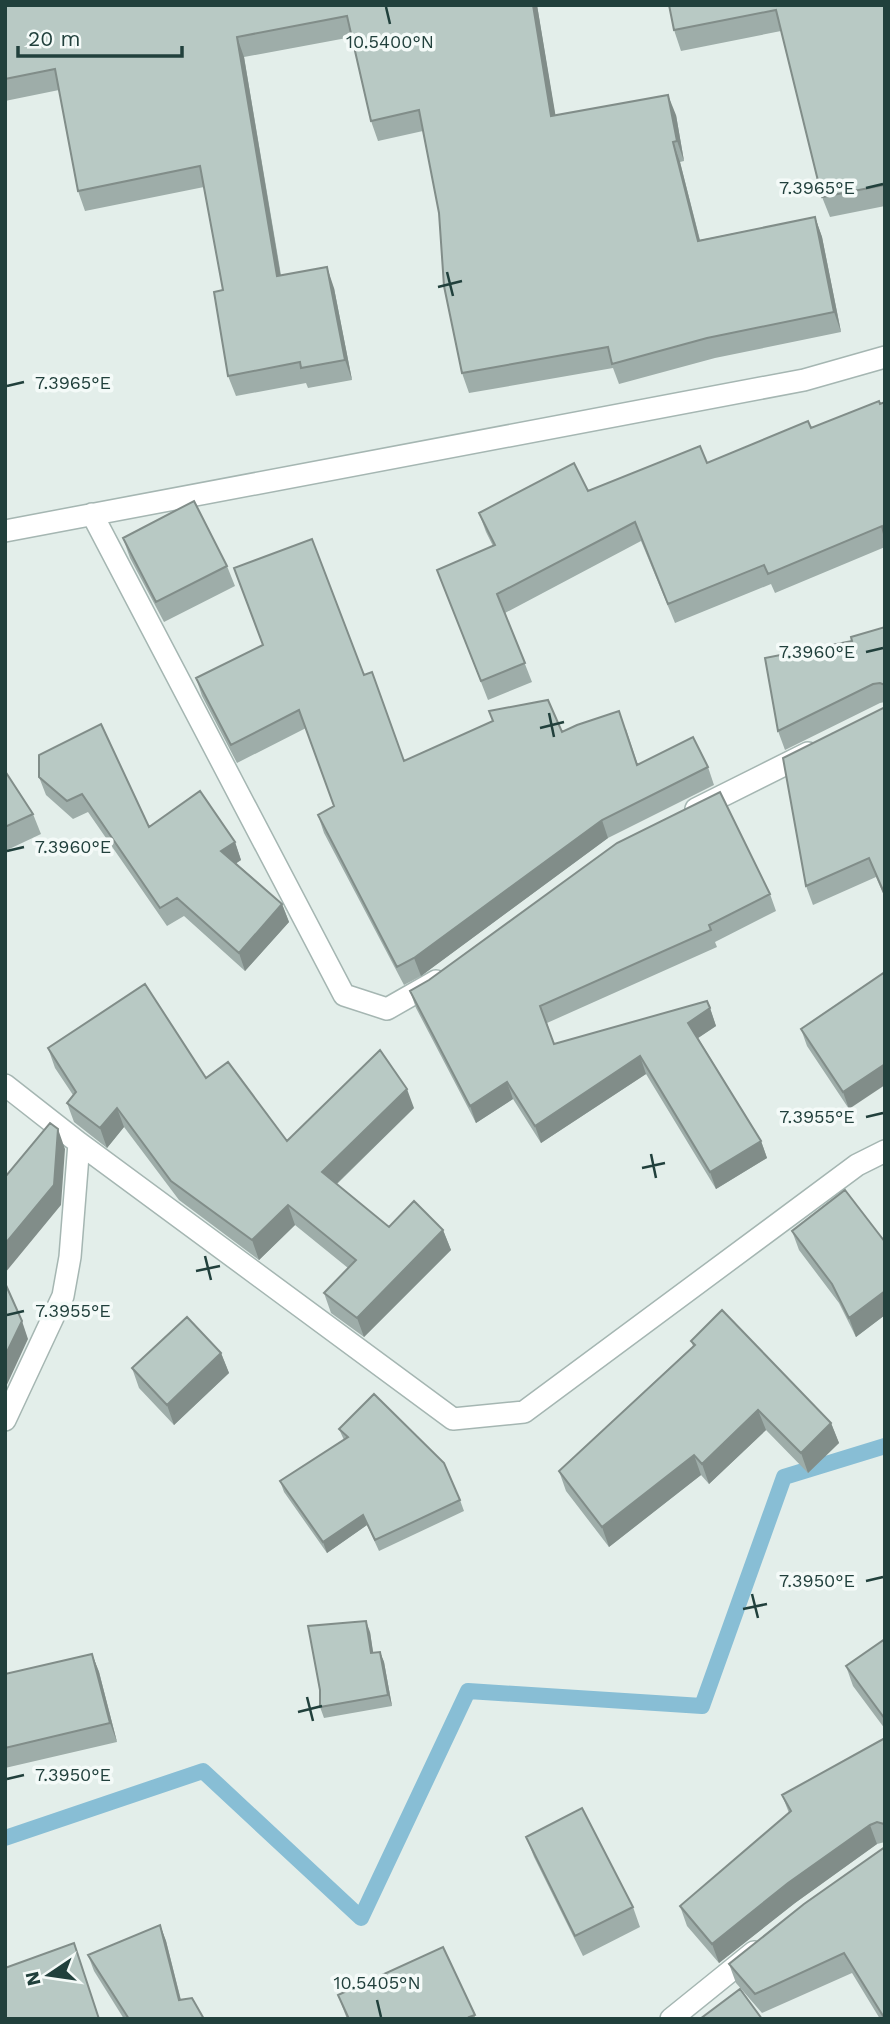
<svg xmlns="http://www.w3.org/2000/svg" width="890" height="2024" viewBox="0 0 890 2024" font-family="'Work Sans',sans-serif">
	<rect width="100%" height="100%" fill="#e3eeea"/>
	<g fill="none" stroke-linecap="round" stroke-linejoin="round">
		<path stroke="#88bed5" stroke-width="16" d="M 5,1838 L 203,1771 L 361,1918 L 468,1691 L 702,1706 L 784,1477 L 885,1446"/>
		<defs>
			<path id="minor" d="M 92,514 L 344,995 L 387,1009 L 436,981
				M 5,531 L 804,380 L 885,357
				M 696,809 L 808,753
				M 5,1085 L 79,1143 L 453,1419 L 524,1412 L 857,1165 L 885,1151
				M 5,1420 L 63,1296 L 70,1257 L 79,1143
				M 671,2019 L 754,1952"/>
		</defs>
		<use href="#minor" stroke="#a5b6b2" stroke-width="24"/>
		<use href="#minor" stroke="#fff" stroke-width="21"/>
	</g>
	<path fill="#9eada9" d="M 5,5 L 537,5 L 555,115 L 676,115 L 684,161 L 680,162 L 700,240 L 815,217 L 822,237 L 841,332 L 715,358 L 619,384 L 613,368 L 469,393 L 462,373 L 439,213 L 423,131 L 378,141 L 371,121 L 352,37 L 244,57 L 281,275 L 334,288 L 352,380 L 308,388 L 306,383 L 236,396 L 228,376 L 223,290 L 204,187 L 85,211 L 78,191 L 59,90 L 5,101 Z
		M 669,5 L 885,5 L 885,206 L 830,217 L 822,197 L 781,31 L 681,51 L 674,30 Z
		M 885,402 L 885,547 L 775,593 L 771,584 L 675,623 L 641,541 L 505,613 L 532,682 L 488,700 L 437,570 L 493,546 L 486,532 L 479,513 L 588,491 L 707,463 Z
		M 123,538 L 227,566 L 235,586 L 164,622 L 130,558 Z
		M 885,627 L 885,702 L 880,703 L 785,750 L 778,731 L 852,641 Z
		M 364,675 L 404,761 L 562,732 L 626,729 L 638,765 L 708,767 L 714,785 L 608,838 L 421,976 L 404,985 L 324,833 L 318,815 L 334,806 L 306,728 L 237,763 L 202,696 L 196,678 Z
		M 885,707 L 885,898 L 876,877 L 813,905 L 806,886 Z
		M 39,755 L 149,827 L 235,842 L 241,860 L 236,863 L 282,904 L 289,922 L 245,971 L 184,916 L 167,926 L 88,812 L 73,819 L 46,795 L 39,777 Z
		M 5,771 L 33,814 L 41,834 L 5,851 Z
		M 770,894 L 776,911 L 715,942 L 717,947 L 547,1023 L 554,1044 L 710,1008 L 716,1026 L 698,1038 L 761,1141 L 767,1158 L 716,1189 L 646,1074 L 541,1143 L 513,1099 L 476,1123 L 416,1008 L 410,991 Z
		M 885,972 L 849,1109 L 807,1046 L 801,1029 Z
		M 48,1048 L 206,1078 L 287,1141 L 414,1108 L 337,1184 L 389,1227 L 443,1230 L 451,1250 L 364,1337 L 331,1313 L 324,1293 L 348,1268 L 295,1225 L 259,1260 L 179,1200 L 124,1127 L 107,1148 L 74,1122 L 67,1103 L 73,1095 L 55,1068 Z
		M 792,1231 L 885,1242 L 885,1315 L 856,1337 L 839,1303 L 799,1250 Z
		M 691,1341 L 831,1423 L 839,1443 L 808,1473 L 766,1430 L 709,1484 L 701,1475 L 609,1547 L 566,1491 L 559,1471 L 693,1346 Z
		M 221,1353 L 229,1373 L 174,1425 L 139,1388 L 132,1368 Z
		M 339,1429 L 460,1500 L 464,1511 L 379,1551 L 367,1525 L 327,1553 L 284,1492 L 280,1481 L 344,1440 Z
		M 370,1632 L 373,1653 L 380,1652 L 384,1662 L 392,1706 L 324,1718 L 320,1707 Z
		M 885,1639 L 885,1729 L 853,1686 L 846,1666 Z
		M 92,1654 L 99,1672 L 117,1742 L 5,1768 L 5,1674 Z
		M 885,1738 L 885,1842 L 877,1844 L 795,1903 L 719,1963 L 687,1926 L 680,1906 L 789,1813 L 782,1795 Z
		M 526,1837 L 633,1907 L 640,1927 L 583,1956 L 534,1857 Z
		M 885,1847 L 885,2019 L 880,2019 L 852,1973 L 762,2013 L 736,1983 L 729,1964 Z
		M 160,1925 L 166,1941 L 181,2000 L 204,2019 L 124,2019 L 94,1971 L 88,1955 Z
		M 443,1947 L 476,2019 L 347,2019 L 338,1995 Z"/>
	<path fill="#818d89" d="M 533,5 L 537,5 L 559,136 L 551,116 Z
		M 237,37 L 244,57 L 284,296 L 277,276 Z
		M 668,95 L 676,115 L 684,161 L 677,141 Z
		M 673,142 L 680,162 L 705,261 L 698,241 Z
		M 815,217 L 822,237 L 841,332 L 834,312 Z
		M 327,267 L 334,288 L 352,380 L 345,360 Z
		M 602,820 L 608,838 L 421,976 L 414,958 Z
		M 235,842 L 241,860 L 228,869 L 221,851 Z
		M 282,904 L 289,922 L 245,971 L 239,953 Z
		M 710,1008 L 716,1026 L 695,1040 L 688,1023 Z
		M 640,1056 L 646,1074 L 541,1143 L 535,1126 Z
		M 885,1064 L 885,1085 L 849,1109 L 843,1092 Z
		M 507,1082 L 513,1099 L 476,1123 L 470,1106 Z
		M 407,1089 L 414,1108 L 329,1191 L 322,1172 Z
		M 117,1108 L 124,1127 L 107,1148 L 100,1128 Z
		M 58,1129 L 65,1149 L 61,1205 L 5,1273 L 5,1244 Z
		M 761,1141 L 767,1158 L 716,1189 L 710,1172 Z
		M 288,1205 L 295,1225 L 259,1260 L 252,1240 Z
		M 443,1230 L 451,1250 L 364,1337 L 357,1318 Z
		M 885,1291 L 885,1315 L 856,1337 L 849,1318 Z
		M 22,1321 L 28,1339 L 5,1389 L 5,1356 Z
		M 221,1353 L 229,1373 L 174,1425 L 167,1405 Z
		M 758,1410 L 766,1430 L 709,1484 L 702,1464 Z
		M 831,1423 L 839,1443 L 808,1473 L 801,1453 Z
		M 694,1455 L 701,1475 L 609,1547 L 602,1527 Z
		M 363,1515 L 367,1525 L 327,1553 L 323,1542 Z
		M 366,1621 L 370,1632 L 375,1664 L 371,1653 Z
		M 380,1652 L 384,1662 L 392,1706 L 388,1695 Z
		M 92,1654 L 99,1672 L 117,1742 L 110,1723 Z
		M 870,1825 L 877,1844 L 795,1903 L 719,1963 L 712,1944 L 788,1883 Z
		M 160,1925 L 166,1941 L 185,2017 L 179,2000 Z"/>
	<path fill="#b8c9c4" stroke="#818d89" stroke-width="2" d="M 5,5 L 533,5 L 551,116 L 668,95 L 677,141 L 673,142 L 698,241 L 815,217 L 834,312 L 707,338 L 612,364 L 608,347 L 462,373 L 444,286 L 439,213 L 419,110 L 371,121 L 347,16 L 237,37 L 277,276 L 327,267 L 345,360 L 301,368 L 300,362 L 228,376 L 214,292 L 223,290 L 200,166 L 78,191 L 55,69 L 5,79 Z
		M 669,5 L 885,5 L 885,185 L 822,197 L 776,10 L 674,30 Z
		M 879,401 L 880,404 L 885,402 L 885,538 L 882,526 L 768,574 L 764,565 L 668,604 L 635,522 L 497,594 L 525,663 L 481,681 L 437,570 L 495,545 L 479,513 L 574,463 L 588,491 L 700,446 L 707,463 L 808,421 L 811,428 Z
		M 194,501 L 227,566 L 156,602 L 123,538 Z
		M 312,539 L 364,675 L 372,672 L 404,761 L 493,721 L 489,711 L 548,700 L 562,732 L 577,725 L 619,711 L 637,765 L 693,737 L 708,767 L 602,820 L 414,958 L 397,967 L 318,815 L 334,806 L 299,710 L 231,745 L 196,678 L 263,645 L 234,568 Z
		M 885,627 L 885,685 L 880,683 L 873,684 L 778,731 L 765,658 L 852,641 L 851,637 Z
		M 885,707 L 885,895 L 869,858 L 806,886 L 783,758 Z
		M 101,724 L 149,827 L 200,791 L 235,842 L 221,851 L 282,904 L 239,953 L 177,898 L 160,908 L 82,794 L 67,801 L 39,777 L 39,755 Z
		M 5,771 L 33,814 L 5,827 Z
		M 720,792 L 770,894 L 709,925 L 711,930 L 540,1006 L 554,1044 L 707,1001 L 710,1008 L 688,1023 L 761,1141 L 710,1172 L 640,1056 L 535,1126 L 507,1082 L 470,1106 L 410,991 L 429,980 L 617,843 Z
		M 885,972 L 885,1064 L 843,1092 L 801,1029 Z
		M 145,984 L 206,1078 L 228,1062 L 287,1141 L 380,1050 L 407,1089 L 322,1172 L 389,1227 L 414,1201 L 443,1230 L 357,1318 L 324,1293 L 356,1260 L 288,1205 L 252,1240 L 171,1181 L 117,1108 L 100,1128 L 67,1103 L 76,1092 L 48,1048 Z
		M 50,1123 L 58,1129 L 54,1185 L 5,1244 L 5,1177 Z
		M 845,1190 L 885,1242 L 885,1291 L 849,1318 L 832,1284 L 792,1231 Z
		M 5,1283 L 22,1321 L 5,1356 Z
		M 722,1310 L 831,1423 L 801,1453 L 758,1410 L 702,1464 L 694,1455 L 602,1527 L 559,1471 L 695,1345 L 691,1341 Z
		M 187,1317 L 221,1353 L 167,1405 L 132,1368 Z
		M 374,1394 L 444,1463 L 460,1500 L 375,1540 L 363,1515 L 323,1542 L 280,1481 L 348,1437 L 339,1429 Z
		M 366,1621 L 371,1653 L 380,1652 L 388,1695 L 320,1707 L 320,1690 L 308,1626 Z
		M 885,1639 L 885,1719 L 846,1666 Z
		M 92,1654 L 110,1723 L 5,1748 L 5,1674 Z
		M 885,1738 L 885,1825 L 884,1824 L 877,1822 L 870,1825 L 788,1883 L 712,1944 L 680,1906 L 791,1811 L 782,1795 Z
		M 582,1808 L 633,1907 L 575,1936 L 526,1837 Z
		M 885,1847 L 885,2019 L 844,1953 L 755,1994 L 729,1964 L 804,1904 Z
		M 160,1925 L 179,2000 L 192,1998 L 204,2019 L 129,2019 L 88,1955 Z
		M 74,1943 L 99,2019 L 5,2019 L 5,1968 Z
		M 443,1947 L 475,2015 L 469,2017 L 470,2019 L 349,2019 L 338,1995 Z
		M 740,1989 L 762,2019 L 700,2019 Z"/>
	<path fill="none" stroke="#21403c" stroke-width="2.5" d="M 386,7 L 390,24M 866,188 L 883,184M 447,272 L 453,296M 438,287 L 462,281M 7,386 L 24,382M 866,652 L 883,648M 549,713 L 554,737M 540,728 L 564,722M 7,851 L 24,847M 866,1117 L 883,1113M 651,1154 L 656,1178M 642,1168 L 665,1163M 205,1256 L 211,1280M 196,1271 L 220,1266M 7,1315 L 24,1311M 866,1581 L 883,1577M 752,1594 L 758,1618M 743,1609 L 767,1604M 307,1697 L 313,1721M 298,1712 L 322,1706M 7,1779 L 24,1775M 377,2000 L 381,2017"/>
	<g font-size="18" text-anchor="middle" fill="#21403c" stroke="#f4faf8" stroke-width="7" stroke-linejoin="round" paint-order="stroke">
		<text x="390" y="48">10.5400°N</text>
		<text x="817" y="194">7.3965°E</text>
		<text x="73" y="389">7.3965°E</text>
		<text x="817" y="658">7.3960°E</text>
		<text x="73" y="853">7.3960°E</text>
		<text x="817" y="1123">7.3955°E</text>
		<text x="73" y="1317">7.3955°E</text>
		<text x="817" y="1587">7.3950°E</text>
		<text x="73" y="1781">7.3950°E</text>
		<text x="377" y="1989">10.5405°N</text>
	</g>
	<rect width="890" height="2024" fill="none" stroke="#21403c" stroke-width="14"/>
	<g transform="translate(49 1975) rotate(257)" stroke="#f4faf8" stroke-width="5" paint-order="stroke">
	<path d="M0-5L12 26L0 18L-12 26Z" fill="#21403c"/>
	<text y="-10" font-size="19" font-weight="bold" text-anchor="middle" fill="#21403c">N</text>
	</g>
	<path d="M18 46v10h164v-10" fill="none" stroke="#21403c" stroke-width="3.5"/>
	<text x="28" y="46" font-size="21" fill="#21403c" stroke="#f4faf8" stroke-width="5" paint-order="stroke">20 m</text>
</svg>
